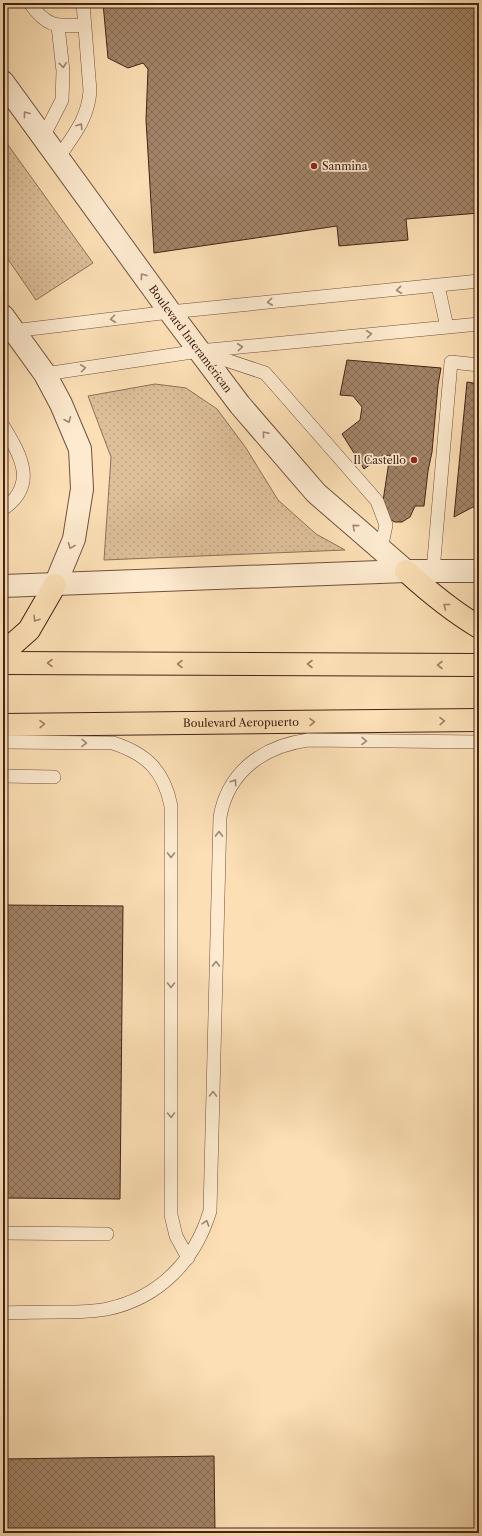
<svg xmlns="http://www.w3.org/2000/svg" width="482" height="1536" viewBox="0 0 482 1536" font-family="'Libre Caslon Text',serif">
	<defs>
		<pattern id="grass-dots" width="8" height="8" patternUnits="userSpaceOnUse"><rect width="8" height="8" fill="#ddbf9a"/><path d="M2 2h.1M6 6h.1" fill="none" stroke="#bfa484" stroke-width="1.8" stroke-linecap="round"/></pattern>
		<pattern id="building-cross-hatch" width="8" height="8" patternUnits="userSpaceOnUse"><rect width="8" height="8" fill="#a38468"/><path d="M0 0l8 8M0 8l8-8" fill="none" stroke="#866c54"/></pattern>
	</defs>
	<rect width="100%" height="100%" fill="#fcdfb5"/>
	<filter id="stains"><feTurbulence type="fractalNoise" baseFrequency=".005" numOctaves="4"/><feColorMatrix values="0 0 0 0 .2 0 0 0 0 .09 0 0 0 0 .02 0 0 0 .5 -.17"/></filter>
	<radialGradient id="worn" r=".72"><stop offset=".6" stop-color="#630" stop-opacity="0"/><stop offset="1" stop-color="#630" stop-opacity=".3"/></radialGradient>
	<path fill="url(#grass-dots)" stroke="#907058" d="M 3,138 L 93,263 L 36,300 L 3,252 Z
		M 155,384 L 186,388 L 217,409 L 246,448 L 278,500 L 316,534 L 345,550 L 104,560 L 111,457 L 88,396 Z"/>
	<path fill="url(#building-cross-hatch)" stroke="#432215" d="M 103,3 L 479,3 L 479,213 L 406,219 L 408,240 L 339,246 L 337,226 L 154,253 L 146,120 L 148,69 L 143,63 L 128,68 L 108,58 Z
		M 347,360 L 441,368 L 438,385 L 432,452 L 428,471 L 424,506 L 415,506 L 410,517 L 402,522 L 395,522 L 389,519 L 383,501 L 390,455 L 382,456 L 364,469 L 342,434 L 360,420 L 362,407 L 353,396 L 340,395 Z
		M 467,382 L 479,384 L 479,508 L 473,507 L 454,517 Z
		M 3,905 L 123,906 L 120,1199 L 3,1198 Z
		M 214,1456 L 215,1533 L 3,1533 L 3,1459 Z"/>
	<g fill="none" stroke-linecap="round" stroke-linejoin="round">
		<defs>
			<path id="service" d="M 30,3 C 47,28 57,26 85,25
				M 43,137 L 62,100 L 63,71 L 58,26
				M 58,158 C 73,136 88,119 90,91 L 83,3
				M 438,286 L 447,327
				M 13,331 L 170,312 L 479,281
				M 205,353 L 265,373 L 377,501 L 386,525 L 381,549
				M 45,374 L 199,351 L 479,324
				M 3,426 C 21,455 38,485 3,509
				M 433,571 L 451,362 L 479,365
				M 3,742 L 113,743 C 147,754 164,771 171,806 L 171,1215 L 176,1236 L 188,1258
				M 3,776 L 54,777
				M 3,1233 L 107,1234
				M 3,1313 C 22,1312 42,1312 61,1312 C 76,1312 92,1312 107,1309 C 159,1298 195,1261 210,1211 L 220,817 C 228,771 264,746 308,740 L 479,742"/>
			<g id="minor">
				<path id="s1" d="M 3,82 L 170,312 L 240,405 L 316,493 L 406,571"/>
				<path d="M 3,316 L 45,374 L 61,404 L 80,449 L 82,489 L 74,539 L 55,585"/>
				<path d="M 3,586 L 406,571 L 479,571"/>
			</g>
			<g id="trunk">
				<path d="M 406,571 C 429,592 452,611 479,627"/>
				<path d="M 3,653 L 29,630 L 55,585"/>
				<path d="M 3,663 L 479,665"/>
				<path id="s2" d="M 3,725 L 479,720"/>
			</g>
		</defs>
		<use href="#service" stroke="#71513d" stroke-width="14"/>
		<use href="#minor" stroke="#71513d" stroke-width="24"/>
		<use href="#trunk" stroke="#432215" stroke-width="24"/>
		<use href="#service" stroke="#fdeacf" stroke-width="13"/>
		<use href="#minor" stroke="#fdeacf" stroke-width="22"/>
		<use href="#trunk" stroke="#fcdfb5" stroke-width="22"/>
	</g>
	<defs><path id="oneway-chevron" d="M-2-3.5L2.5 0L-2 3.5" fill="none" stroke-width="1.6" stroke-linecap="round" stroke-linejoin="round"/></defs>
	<g stroke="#a08672">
		<use href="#oneway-chevron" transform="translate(63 65) rotate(84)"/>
		<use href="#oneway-chevron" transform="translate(26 114) rotate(-126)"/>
		<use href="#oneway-chevron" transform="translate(80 126) rotate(-57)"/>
		<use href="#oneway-chevron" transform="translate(143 276) rotate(-126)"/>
		<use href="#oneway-chevron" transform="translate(399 290) rotate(174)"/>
		<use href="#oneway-chevron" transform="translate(270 302) rotate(174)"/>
		<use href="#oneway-chevron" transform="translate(113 319) rotate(173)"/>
		<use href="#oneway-chevron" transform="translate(369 334) rotate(-6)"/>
		<use href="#oneway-chevron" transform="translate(240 347) rotate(-6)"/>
		<use href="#oneway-chevron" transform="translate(83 368) rotate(-8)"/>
		<use href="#oneway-chevron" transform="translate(68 420) rotate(67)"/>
		<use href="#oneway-chevron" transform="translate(265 434) rotate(-130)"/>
		<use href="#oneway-chevron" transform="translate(355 527) rotate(-139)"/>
		<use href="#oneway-chevron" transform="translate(71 546) rotate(112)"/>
		<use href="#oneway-chevron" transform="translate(364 741) rotate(1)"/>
		<use href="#oneway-chevron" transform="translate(84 743) rotate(1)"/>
		<use href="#oneway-chevron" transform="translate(234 782) rotate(-56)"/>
		<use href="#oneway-chevron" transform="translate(219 834) rotate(-89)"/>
		<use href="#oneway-chevron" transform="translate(171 855) rotate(90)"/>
		<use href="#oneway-chevron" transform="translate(216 964) rotate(-89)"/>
		<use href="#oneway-chevron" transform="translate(171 985) rotate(90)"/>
		<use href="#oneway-chevron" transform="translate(213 1094) rotate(-89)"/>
		<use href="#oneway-chevron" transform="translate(171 1115) rotate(90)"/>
		<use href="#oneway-chevron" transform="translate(206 1223) rotate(-72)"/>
	</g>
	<g stroke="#a08065">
		<use href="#oneway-chevron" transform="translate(446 606) rotate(-142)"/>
		<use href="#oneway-chevron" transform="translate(36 619) rotate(123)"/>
		<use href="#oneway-chevron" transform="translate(50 663) rotate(-180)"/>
		<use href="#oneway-chevron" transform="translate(180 664) rotate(-180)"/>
		<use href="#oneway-chevron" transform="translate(310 664) rotate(-180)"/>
		<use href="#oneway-chevron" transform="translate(440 665) rotate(-180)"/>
		<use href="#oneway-chevron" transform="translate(442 721) rotate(-1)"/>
		<use href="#oneway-chevron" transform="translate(312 722) rotate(-1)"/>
		<use href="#oneway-chevron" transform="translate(42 724) rotate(-1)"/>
	</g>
	<g fill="#8f2418" stroke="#fdeacf" stroke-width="1.5">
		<circle cx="314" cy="166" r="4"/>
		<circle cx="414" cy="460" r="4"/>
	</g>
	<g text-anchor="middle" stroke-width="3.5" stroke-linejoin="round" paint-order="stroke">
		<g font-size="11" fill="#432215" stroke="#fdeacf" text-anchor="start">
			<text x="322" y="170">Sanmina</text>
			<text x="406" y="464" text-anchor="end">Il Castello</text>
		</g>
		<g font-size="11" fill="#432215" stroke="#fdeacf">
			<text dy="4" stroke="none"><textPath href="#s1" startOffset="318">Boulevard Interamérican</textPath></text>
			<text dy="4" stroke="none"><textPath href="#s2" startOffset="238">Boulevard Aeropuerto</textPath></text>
		</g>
	</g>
	<rect width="482" height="1536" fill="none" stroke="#fcdfb5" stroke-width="16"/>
	<rect x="4" y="4" width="474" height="1528" fill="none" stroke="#432215" stroke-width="2"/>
	<rect x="8" y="8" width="466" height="1520" fill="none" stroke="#432215"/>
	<rect width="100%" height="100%" filter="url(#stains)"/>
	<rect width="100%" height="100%" fill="url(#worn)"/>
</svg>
